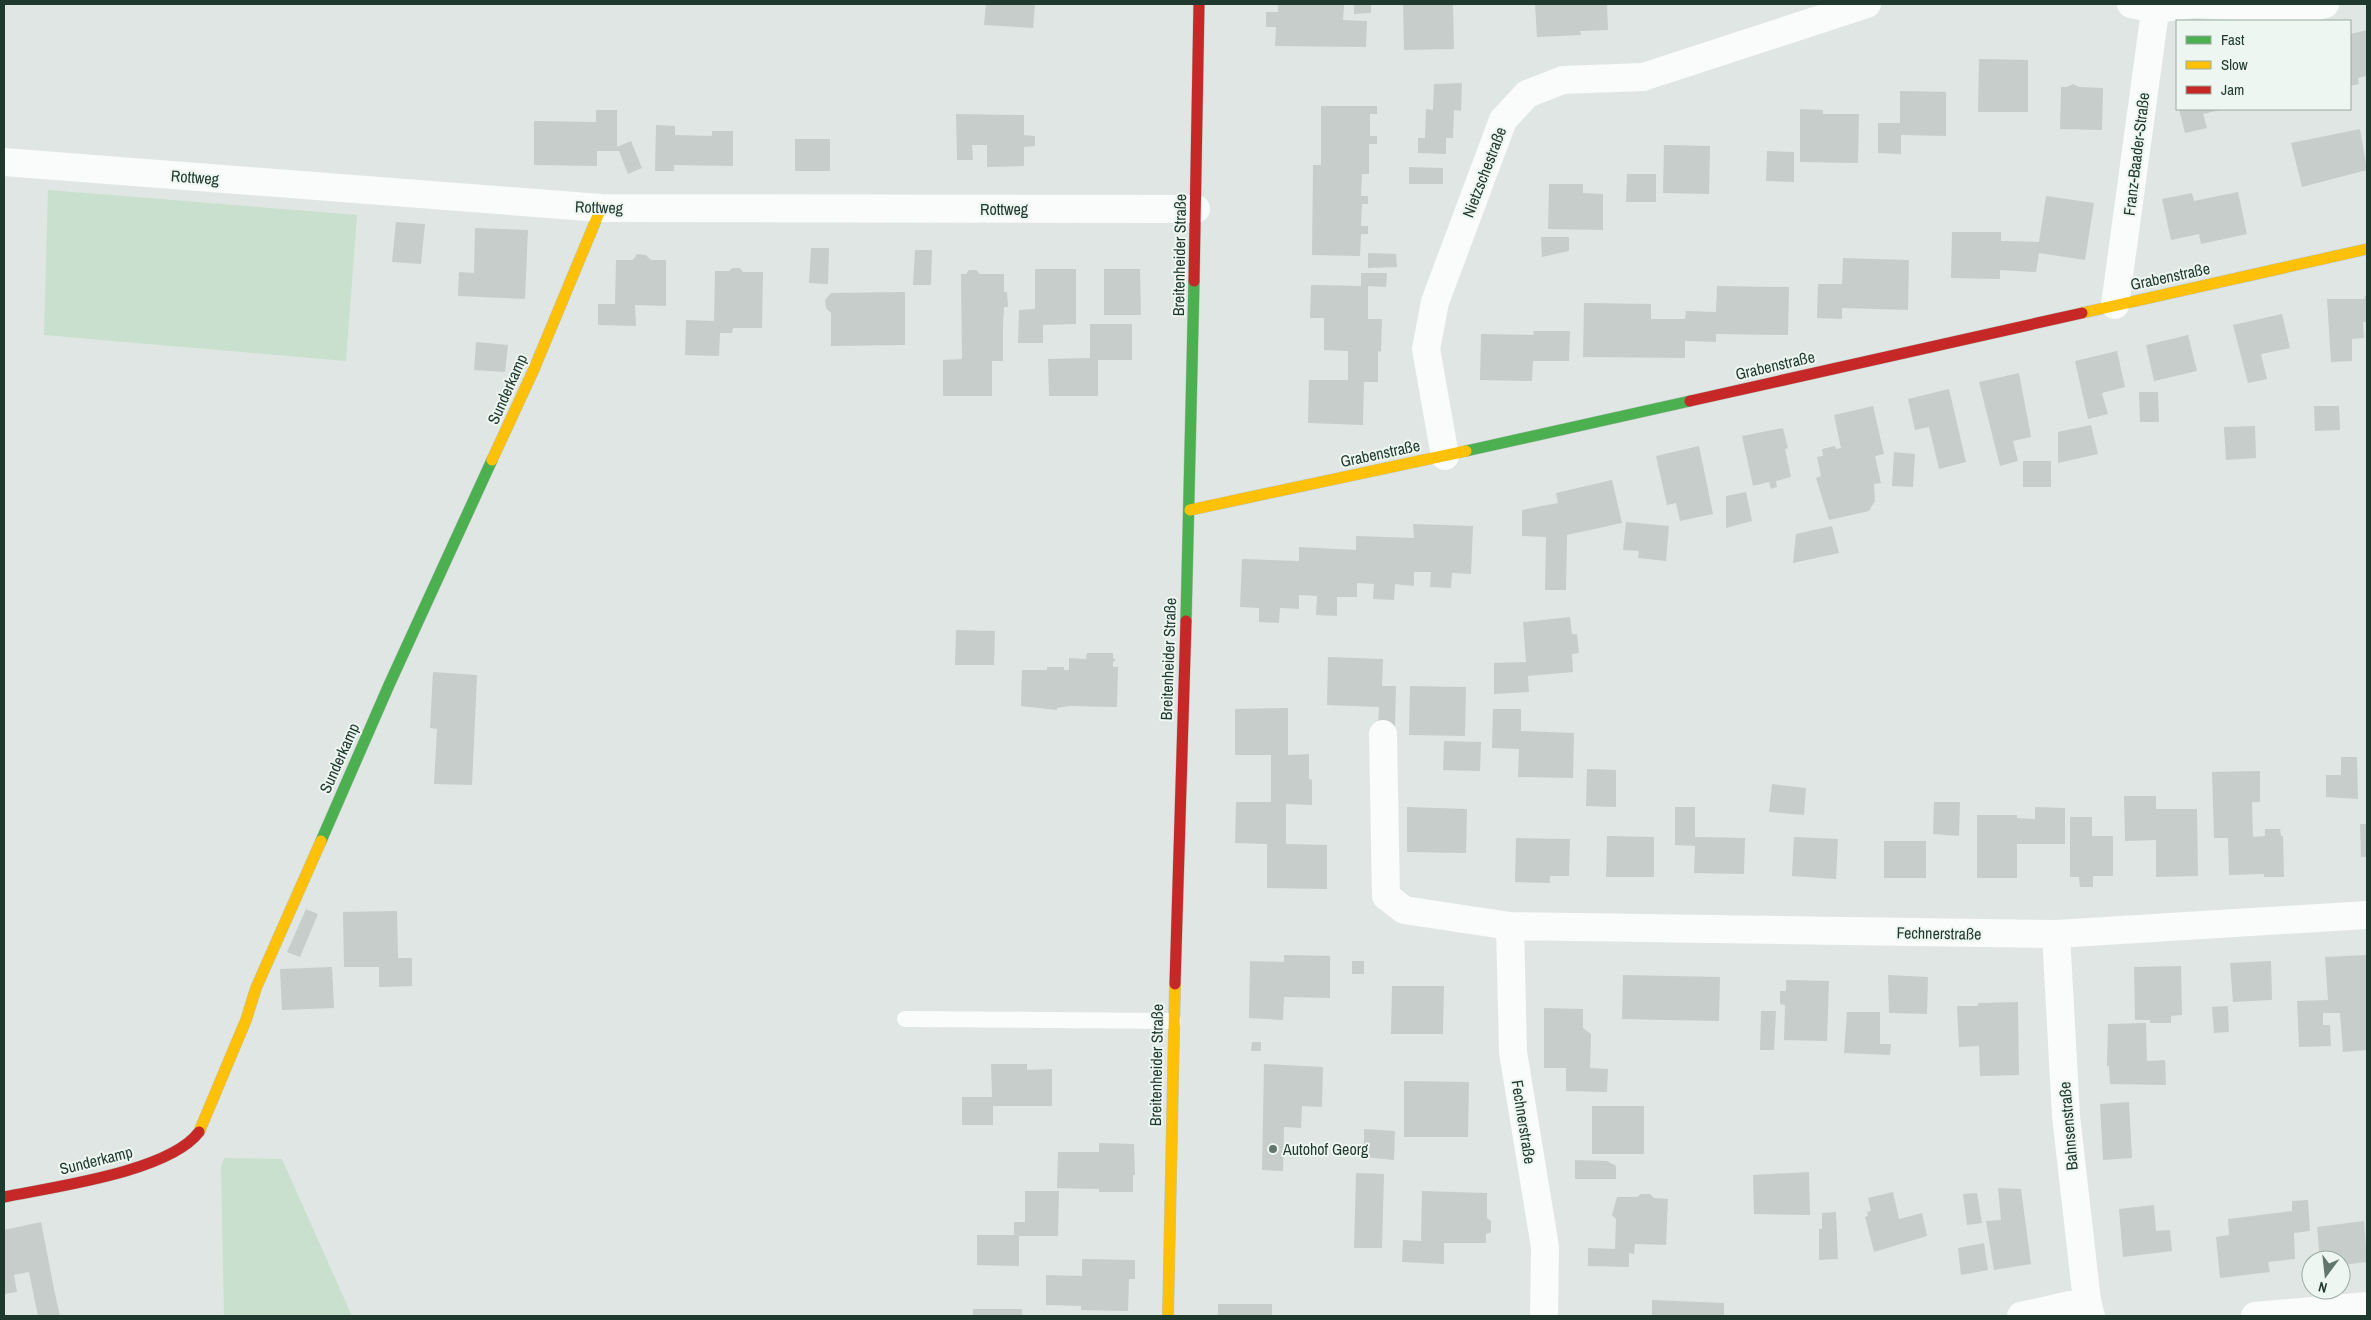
<svg xmlns="http://www.w3.org/2000/svg" width="2371" height="1320" viewBox="0 0 2371 1320" font-family="'Archivo Narrow',sans-serif">
	<rect width="100%" height="100%" fill="#e0e6e3"/>
	<path fill="#c8e0cd" d="M 48,190 L 357,215 L 346,361 L 44,335 Z
		M 224,1158 L 282,1159 L 352,1316 L 224,1316 L 221,1167 Z"/>
	<path fill="#c7cdca" d="M 986,4 L 1035,4 L 1033,28 L 984,25 Z
		M 1278,4 L 1344,4 L 1343,20 L 1367,21 L 1366,47 L 1275,46 L 1276,27 L 1266,27 L 1266,12 L 1278,12 Z
		M 1354,4 L 1371,4 L 1371,13 L 1354,14 Z
		M 1403,4 L 1453,4 L 1454,49 L 1404,50 Z
		M 1535,4 L 1607,4 L 1608,30 L 1580,31 L 1581,35 L 1537,37 Z
		M 2367,30 L 2367,76 L 2358,78 L 2359,84 L 2350,86 L 2351,53 L 2350,34 Z
		M 1979,59 L 2028,60 L 2028,112 L 1978,112 Z
		M 1462,83 L 1461,111 L 1454,110 L 1453,138 L 1446,138 L 1446,154 L 1418,153 L 1418,138 L 1425,138 L 1426,109 L 1433,110 L 1434,84 Z
		M 2073,84 L 2079,87 L 2103,88 L 2102,130 L 2060,129 L 2061,87 L 2067,87 Z
		M 1900,91 L 1946,92 L 1946,136 L 1901,135 L 1901,154 L 1878,153 L 1878,123 L 1900,123 Z
		M 1321,106 L 1377,106 L 1377,114 L 1370,114 L 1370,136 L 1377,136 L 1377,144 L 1369,144 L 1369,174 L 1362,174 L 1361,196 L 1368,196 L 1368,204 L 1362,204 L 1361,226 L 1368,226 L 1368,234 L 1361,234 L 1360,256 L 1312,255 L 1313,165 L 1321,165 Z
		M 1800,109 L 1823,110 L 1823,114 L 1859,114 L 1858,163 L 1800,162 Z
		M 2179,109 L 2224,109 L 2203,114 L 2207,128 L 2185,133 Z
		M 596,110 L 617,110 L 617,147 L 631,141 L 642,168 L 628,174 L 619,151 L 597,151 L 597,166 L 534,165 L 534,121 L 596,122 Z
		M 956,114 L 1024,115 L 1024,135 L 1035,136 L 1035,146 L 1024,147 L 1024,166 L 987,167 L 987,145 L 972,145 L 973,160 L 957,160 Z
		M 656,125 L 675,126 L 675,135 L 712,136 L 712,131 L 733,131 L 733,166 L 674,165 L 674,171 L 655,171 Z
		M 2360,129 L 2367,170 L 2302,187 L 2291,143 Z
		M 795,139 L 830,139 L 830,171 L 795,171 Z
		M 1664,145 L 1710,146 L 1709,194 L 1663,193 Z
		M 1767,151 L 1794,152 L 1794,182 L 1766,181 Z
		M 1409,167 L 1443,168 L 1443,184 L 1409,184 Z
		M 1627,174 L 1656,174 L 1656,202 L 1626,202 Z
		M 1549,184 L 1583,184 L 1583,193 L 1603,194 L 1603,230 L 1548,229 Z
		M 2238,192 L 2247,234 L 2201,244 L 2199,234 L 2171,240 L 2162,199 L 2192,193 L 2194,201 Z
		M 2046,196 L 2094,203 L 2085,260 L 2039,253 L 2036,272 L 2000,270 L 2000,279 L 1951,278 L 1952,232 L 2001,232 L 2001,241 L 2039,242 Z
		M 396,222 L 425,224 L 421,264 L 392,262 Z
		M 475,228 L 528,230 L 525,299 L 458,296 L 459,272 L 474,273 Z
		M 1541,237 L 1569,237 L 1569,251 L 1542,257 Z
		M 811,248 L 829,248 L 828,284 L 809,283 Z
		M 915,250 L 932,250 L 931,285 L 913,285 Z
		M 1368,253 L 1396,254 L 1397,267 L 1368,268 Z
		M 637,254 L 646,255 L 651,260 L 666,260 L 666,306 L 635,305 L 636,326 L 598,325 L 598,304 L 615,304 L 616,260 L 633,260 Z
		M 1843,258 L 1909,260 L 1908,310 L 1842,308 L 1842,319 L 1817,318 L 1818,284 L 1842,284 Z
		M 732,268 L 740,268 L 743,272 L 763,272 L 762,328 L 733,328 L 732,333 L 720,333 L 719,356 L 685,355 L 686,320 L 714,321 L 715,271 L 729,271 Z
		M 1035,269 L 1076,269 L 1076,324 L 1043,325 L 1043,343 L 1018,343 L 1019,310 L 1035,309 Z
		M 1104,269 L 1140,269 L 1141,315 L 1104,315 Z
		M 969,270 L 976,270 L 980,274 L 1004,274 L 1004,292 L 1007,292 L 1008,307 L 1004,307 L 1003,325 L 1003,361 L 992,361 L 992,396 L 943,396 L 943,360 L 962,359 L 961,274 L 966,274 Z
		M 1361,273 L 1387,273 L 1386,287 L 1368,286 L 1368,319 L 1382,319 L 1381,352 L 1378,351 L 1378,382 L 1364,382 L 1363,425 L 1308,423 L 1309,380 L 1348,380 L 1348,351 L 1324,350 L 1324,318 L 1310,318 L 1311,285 L 1361,286 Z
		M 1717,286 L 1789,287 L 1788,335 L 1716,334 L 1716,342 L 1685,341 L 1685,358 L 1583,357 L 1584,303 L 1651,304 L 1651,319 L 1685,319 L 1686,311 L 1716,312 Z
		M 905,292 L 905,345 L 831,346 L 831,313 L 826,308 L 825,300 L 831,293 Z
		M 2365,296 L 2367,296 L 2367,322 L 2363,322 L 2364,338 L 2352,339 L 2352,361 L 2331,362 L 2327,299 L 2364,299 Z
		M 2282,314 L 2290,348 L 2261,354 L 2267,379 L 2248,383 L 2233,325 Z
		M 1090,324 L 1132,324 L 1132,360 L 1098,360 L 1098,396 L 1049,396 L 1048,359 L 1090,358 Z
		M 1533,331 L 1570,331 L 1569,361 L 1533,361 L 1532,381 L 1480,380 L 1481,334 L 1534,335 Z
		M 2188,335 L 2197,371 L 2154,381 L 2146,345 Z
		M 476,342 L 508,345 L 505,372 L 474,370 Z
		M 2117,351 L 2125,387 L 2102,393 L 2108,414 L 2088,419 L 2075,361 Z
		M 2019,373 L 2031,437 L 2013,441 L 2018,461 L 2000,466 L 1979,382 Z
		M 1949,389 L 1966,462 L 1939,469 L 1929,427 L 1915,430 L 1908,399 Z
		M 2139,392 L 2158,392 L 2159,422 L 2140,422 Z
		M 1873,406 L 1884,454 L 1875,456 L 1881,483 L 1874,484 L 1875,501 L 1869,511 L 1829,520 L 1816,478 L 1821,476 L 1817,457 L 1823,456 L 1822,449 L 1835,446 L 1836,449 L 1841,448 L 1834,415 Z
		M 2314,406 L 2339,406 L 2340,430 L 2315,431 Z
		M 2091,425 L 2098,454 L 2058,463 L 2058,432 Z
		M 2255,426 L 2256,458 L 2226,460 L 2224,427 Z
		M 1783,428 L 1788,448 L 1785,449 L 1791,477 L 1776,481 L 1777,487 L 1771,489 L 1769,482 L 1753,486 L 1742,436 Z
		M 1699,446 L 1713,514 L 1680,521 L 1676,503 L 1667,505 L 1656,456 Z
		M 1894,452 L 1915,454 L 1913,487 L 1892,486 Z
		M 2023,461 L 2051,461 L 2051,487 L 2023,487 Z
		M 1612,480 L 1622,523 L 1567,535 L 1566,590 L 1545,590 L 1546,537 L 1522,536 L 1522,510 L 1558,503 L 1556,493 Z
		M 1746,492 L 1752,521 L 1726,528 L 1726,496 Z
		M 1626,522 L 1669,526 L 1666,561 L 1638,558 L 1639,551 L 1623,550 Z
		M 1413,524 L 1473,526 L 1471,574 L 1452,573 L 1451,588 L 1430,587 L 1431,572 L 1414,572 L 1414,586 L 1395,584 L 1394,600 L 1373,599 L 1374,584 L 1357,583 L 1357,597 L 1337,597 L 1337,616 L 1316,615 L 1317,596 L 1299,595 L 1299,609 L 1280,608 L 1279,623 L 1259,622 L 1259,608 L 1240,607 L 1242,559 L 1299,561 L 1299,547 L 1356,550 L 1356,536 L 1414,538 Z
		M 1832,526 L 1839,553 L 1793,563 L 1796,534 Z
		M 1570,617 L 1572,634 L 1577,634 L 1579,653 L 1572,654 L 1573,672 L 1528,676 L 1529,692 L 1494,694 L 1494,663 L 1526,662 L 1523,622 Z
		M 956,630 L 995,631 L 994,665 L 955,665 Z
		M 1087,653 L 1113,653 L 1113,658 L 1116,660 L 1113,662 L 1113,667 L 1118,667 L 1117,707 L 1070,706 L 1057,708 L 1057,710 L 1021,706 L 1022,670 L 1047,670 L 1047,667 L 1064,667 L 1064,670 L 1069,670 L 1069,658 L 1086,659 Z
		M 1328,657 L 1383,659 L 1382,686 L 1396,686 L 1395,726 L 1378,726 L 1379,707 L 1327,705 Z
		M 433,672 L 477,675 L 472,785 L 434,784 L 437,729 L 430,728 Z
		M 1410,686 L 1466,687 L 1465,736 L 1409,735 Z
		M 1288,708 L 1288,755 L 1309,754 L 1309,779 L 1312,780 L 1312,805 L 1286,804 L 1286,844 L 1327,845 L 1327,889 L 1267,888 L 1267,844 L 1235,843 L 1236,802 L 1271,802 L 1271,755 L 1235,755 L 1235,709 Z
		M 1493,709 L 1521,709 L 1521,731 L 1574,733 L 1573,778 L 1518,777 L 1519,749 L 1492,748 Z
		M 1444,741 L 1481,742 L 1480,771 L 1443,770 Z
		M 2341,757 L 2357,757 L 2358,799 L 2326,797 L 2326,775 L 2341,775 Z
		M 1587,769 L 1616,770 L 1616,807 L 1586,806 Z
		M 2260,771 L 2260,802 L 2252,802 L 2253,837 L 2265,836 L 2265,829 L 2280,829 L 2281,836 L 2283,836 L 2284,877 L 2264,877 L 2264,874 L 2229,875 L 2228,838 L 2214,838 L 2212,772 Z
		M 1772,784 L 1806,788 L 1804,815 L 1769,812 Z
		M 2124,796 L 2156,796 L 2156,809 L 2197,809 L 2198,876 L 2156,877 L 2156,840 L 2125,841 Z
		M 1934,802 L 1960,802 L 1959,836 L 1933,834 Z
		M 1407,807 L 1467,809 L 1466,853 L 1407,852 Z
		M 1675,807 L 1695,807 L 1695,837 L 1745,838 L 1744,874 L 1694,873 L 1695,846 L 1675,845 Z
		M 2035,807 L 2065,808 L 2065,844 L 2017,844 L 2017,878 L 1977,878 L 1977,815 L 2017,815 L 2017,818 L 2035,819 Z
		M 2070,817 L 2092,817 L 2092,836 L 2113,836 L 2113,876 L 2093,876 L 2093,887 L 2080,887 L 2079,877 L 2070,877 Z
		M 2360,824 L 2367,824 L 2367,857 L 2361,857 Z
		M 1607,836 L 1654,837 L 1654,877 L 1606,877 Z
		M 1794,837 L 1838,839 L 1836,879 L 1792,876 Z
		M 1516,838 L 1570,839 L 1569,876 L 1550,876 L 1550,883 L 1515,882 Z
		M 1884,841 L 1926,841 L 1926,878 L 1884,878 Z
		M 306,909 L 318,914 L 300,957 L 287,952 Z
		M 397,911 L 398,958 L 412,958 L 412,986 L 379,987 L 379,967 L 344,967 L 343,912 Z
		M 1284,955 L 1330,956 L 1330,998 L 1284,997 L 1283,1020 L 1249,1018 L 1250,961 L 1284,962 Z
		M 2367,955 L 2367,1050 L 2343,1052 L 2340,1013 L 2323,1013 L 2323,1025 L 2330,1025 L 2331,1046 L 2299,1047 L 2297,1001 L 2328,1000 L 2325,957 Z
		M 1352,961 L 1364,961 L 1364,974 L 1352,974 Z
		M 2271,961 L 2272,1000 L 2233,1002 L 2230,963 Z
		M 2181,966 L 2182,1015 L 2171,1016 L 2171,1023 L 2150,1023 L 2150,1020 L 2135,1020 L 2134,967 Z
		M 332,967 L 334,1008 L 282,1010 L 280,969 Z
		M 1623,975 L 1720,977 L 1719,1021 L 1622,1019 Z
		M 1888,975 L 1928,977 L 1927,1014 L 1889,1013 Z
		M 1786,980 L 1829,981 L 1827,1041 L 1784,1040 L 1785,1005 L 1780,1004 L 1780,991 L 1786,991 Z
		M 1392,986 L 1444,986 L 1443,1034 L 1391,1034 Z
		M 2018,1002 L 2019,1075 L 1980,1076 L 1979,1046 L 1959,1047 L 1957,1006 L 1978,1006 L 1978,1003 Z
		M 2228,1006 L 2229,1032 L 2214,1033 L 2212,1007 Z
		M 1544,1008 L 1583,1009 L 1583,1028 L 1591,1034 L 1590,1068 L 1608,1069 L 1607,1092 L 1566,1091 L 1566,1068 L 1544,1068 Z
		M 1761,1011 L 1776,1011 L 1774,1050 L 1760,1050 Z
		M 1847,1012 L 1880,1012 L 1880,1044 L 1891,1044 L 1890,1055 L 1844,1053 Z
		M 2146,1023 L 2147,1061 L 2165,1060 L 2166,1085 L 2110,1084 L 2109,1066 L 2107,1066 L 2108,1024 Z
		M 1252,1042 L 1261,1042 L 1261,1051 L 1251,1051 Z
		M 991,1064 L 1027,1064 L 1027,1070 L 1052,1069 L 1052,1106 L 993,1106 L 993,1125 L 962,1125 L 962,1097 L 992,1097 Z
		M 1264,1064 L 1323,1067 L 1322,1107 L 1302,1106 L 1301,1128 L 1284,1127 L 1283,1171 L 1262,1170 Z
		M 1404,1081 L 1469,1082 L 1468,1137 L 1404,1137 Z
		M 2129,1102 L 2132,1158 L 2103,1160 L 2100,1104 Z
		M 1592,1106 L 1644,1106 L 1644,1154 L 1592,1154 Z
		M 1364,1129 L 1395,1131 L 1394,1160 L 1364,1157 Z
		M 1099,1143 L 1134,1144 L 1135,1175 L 1133,1175 L 1133,1192 L 1099,1192 L 1099,1189 L 1057,1188 L 1058,1152 L 1099,1152 Z
		M 1575,1160 L 1607,1161 L 1616,1166 L 1616,1179 L 1575,1179 Z
		M 1809,1172 L 1810,1215 L 1754,1214 L 1753,1175 Z
		M 1356,1173 L 1384,1174 L 1382,1248 L 1354,1248 Z
		M 1998,1188 L 2021,1189 L 2031,1264 L 1994,1270 L 1986,1221 L 2001,1220 Z
		M 1025,1191 L 1059,1191 L 1058,1236 L 1019,1236 L 1019,1266 L 977,1265 L 977,1235 L 1014,1235 L 1014,1222 L 1025,1222 Z
		M 1422,1191 L 1487,1193 L 1487,1218 L 1491,1221 L 1491,1232 L 1486,1234 L 1486,1243 L 1444,1243 L 1444,1264 L 1402,1262 L 1403,1240 L 1421,1241 Z
		M 1893,1192 L 1899,1219 L 1922,1213 L 1927,1236 L 1874,1252 L 1865,1217 L 1868,1216 L 1867,1212 L 1871,1211 L 1868,1198 Z
		M 1977,1193 L 1982,1223 L 1967,1225 L 1963,1194 Z
		M 1641,1194 L 1650,1194 L 1654,1198 L 1668,1199 L 1666,1245 L 1635,1244 L 1634,1254 L 1629,1253 L 1629,1267 L 1588,1266 L 1588,1248 L 1615,1249 L 1616,1219 L 1612,1215 L 1617,1197 L 1637,1197 Z
		M 2308,1200 L 2310,1231 L 2294,1233 L 2295,1259 L 2268,1262 L 2270,1272 L 2220,1278 L 2216,1237 L 2229,1235 L 2228,1219 L 2292,1211 L 2292,1201 Z
		M 2154,1205 L 2156,1231 L 2170,1230 L 2172,1251 L 2123,1257 L 2119,1209 Z
		M 1836,1212 L 1838,1259 L 1819,1260 L 1819,1229 L 1822,1229 L 1822,1213 Z
		M 2364,1221 L 2367,1262 L 2342,1265 L 2341,1260 L 2320,1260 L 2317,1227 Z
		M 41,1222 L 54,1289 L 60,1316 L 38,1316 L 29,1272 L 14,1275 L 17,1292 L 4,1294 L 4,1230 Z
		M 1984,1243 L 1988,1270 L 1961,1275 L 1958,1248 Z
		M 1082,1259 L 1135,1260 L 1135,1279 L 1129,1279 L 1128,1311 L 1081,1310 L 1081,1306 L 1046,1305 L 1046,1275 L 1082,1276 Z
		M 1652,1300 L 1724,1303 L 1724,1316 L 1652,1316 Z
		M 1218,1304 L 1272,1304 L 1272,1316 L 1218,1316 Z
		M 973,1309 L 1022,1309 L 1022,1316 L 973,1316 Z"/>
	<g fill="none" stroke-linecap="round" stroke-linejoin="round">
		<defs>
			<path id="fast" d="M 1466,451 L 1690,401
				M 1186,621 L 1194,281
				M 321,841 L 389,685 L 492,460"/>
			<path id="slow" d="M 2082,313 L 2367,249
				M 492,460 L 534,369 L 601,208
				M 1190,510 L 1466,451
				M 199,1132 L 246,1020 L 256,988 L 321,841
				M 1168,1316 L 1175,984"/>
			<path id="jam" d="M 1194,281 L 1199,4
				M 1690,401 L 2082,313
				M 1175,984 L 1186,621
				M 4,1197 C 52,1187 169,1172 199,1132"/>
		</defs>
		<use href="#fast" stroke="#b9c3be" stroke-width="12"/>
		<use href="#slow" stroke="#b9c3be" stroke-width="12"/>
		<use href="#jam" stroke="#b9c3be" stroke-width="12"/>
		<path stroke="#fafbfb" stroke-width="16" d="M 905,1019 L 1173,1021"/>
		<path stroke="#fafbfb" stroke-width="28" d="M 2131,4 L 2154,9 L 2195,4 L 2299,10 L 2325,4
			M 4,162 L 601,208 L 1196,209
			M 2115,305 L 2156,4
			M 1445,456 L 1426,349 L 1435,302 L 1503,120 L 1527,94 L 1563,80 L 1643,77 L 1867,4
			M 1383,734 L 1386,896 L 1404,910 L 1510,926 L 2056,934 L 2367,915
			M 1510,926 L 1513,1052 L 1545,1247 L 1544,1316
			M 2056,934 L 2066,1116 L 2087,1301 L 2091,1316
			M 2021,1316 L 2087,1301
			M 2255,1316 L 2367,1306"/>
		<use href="#fast" stroke="#4caf50" stroke-width="11"/>
		<use href="#slow" stroke="#ffc107" stroke-width="11"/>
		<use href="#jam" stroke="#c62828" stroke-width="11"/>
	</g>
	<circle fill="#63766e" stroke="#edf6f1" stroke-width="2" cx="1273" cy="1149" r="5"/>
	<g text-anchor="middle" stroke-width="4" stroke-linejoin="round" paint-order="stroke">
		<g font-size="16" fill="#1f392f" stroke="#edf6f1">
			<text transform="translate(2136 154) rotate(-83)" y="6">Franz-Baader-Straße</text>
			<text transform="translate(1484 172) rotate(-69)" y="6">Nietzschestraße</text>
			<text transform="translate(195 177) rotate(4)" y="6">Rottweg</text>
			<text transform="translate(599 207) rotate(2)" y="6">Rottweg</text>
			<text x="1004" y="215">Rottweg</text>
			<text transform="translate(1179 255) rotate(-89)" y="6">Breitenheider Straße</text>
			<text transform="translate(2170 276) rotate(-12)" y="6">Grabenstraße</text>
			<text transform="translate(1775 365) rotate(-13)" y="6">Grabenstraße</text>
			<text transform="translate(507 389) rotate(-66)" y="6">Sunderkamp</text>
			<text transform="translate(1380 453) rotate(-12)" y="6">Grabenstraße</text>
			<text transform="translate(1168 659) rotate(-88)" y="6">Breitenheider Straße</text>
			<text transform="translate(339 758) rotate(-66)" y="6">Sunderkamp</text>
			<text transform="translate(1939 933) rotate(1)" y="6">Fechnerstraße</text>
			<text transform="translate(1156 1065) rotate(-89)" y="6">Breitenheider Straße</text>
			<text transform="translate(1524 1122) rotate(81)" y="6">Fechnerstraße</text>
			<text transform="translate(2068 1126) rotate(-95)" y="6">Bahnsenstraße</text>
			<text transform="translate(96 1160) rotate(-14)" y="6">Sunderkamp</text>
		</g>
		<g font-size="16" fill="#1f392f" stroke="#edf6f1" text-anchor="start">
			<text x="1283" y="1155">Autohof Georg</text>
		</g>
	</g>
	<rect width="2371" height="1320" fill="none" stroke="#1f392f" stroke-width="10"/>
	<rect x="2176" y="20" width="175" height="90" fill="#edf6f1" stroke="#9baaa3"/>
	<rect x="2186" y="36" width="25" height="8" fill="#4caf50" stroke="#9baaa3"/>
	<text x="2221" y="45" font-size="15" fill="#1f392f">Fast</text>
	<rect x="2186" y="61" width="25" height="8" fill="#ffc107" stroke="#9baaa3"/>
	<text x="2221" y="70" font-size="15" fill="#1f392f">Slow</text>
	<rect x="2186" y="86" width="25" height="8" fill="#c62828" stroke="#9baaa3"/>
	<text x="2221" y="95" font-size="15" fill="#1f392f">Jam</text>
	<g transform="translate(2326 1275) rotate(195)"><circle r="24" fill="#edf6f1" stroke="#9baaa3"/>
	<path d="M0-4L9 19L0 12L-9 19Z" fill="#63766e"/>
	<text y="-8" font-size="14" font-weight="bold" text-anchor="middle" fill="#1f392f">N</text>
	</g>
</svg>
